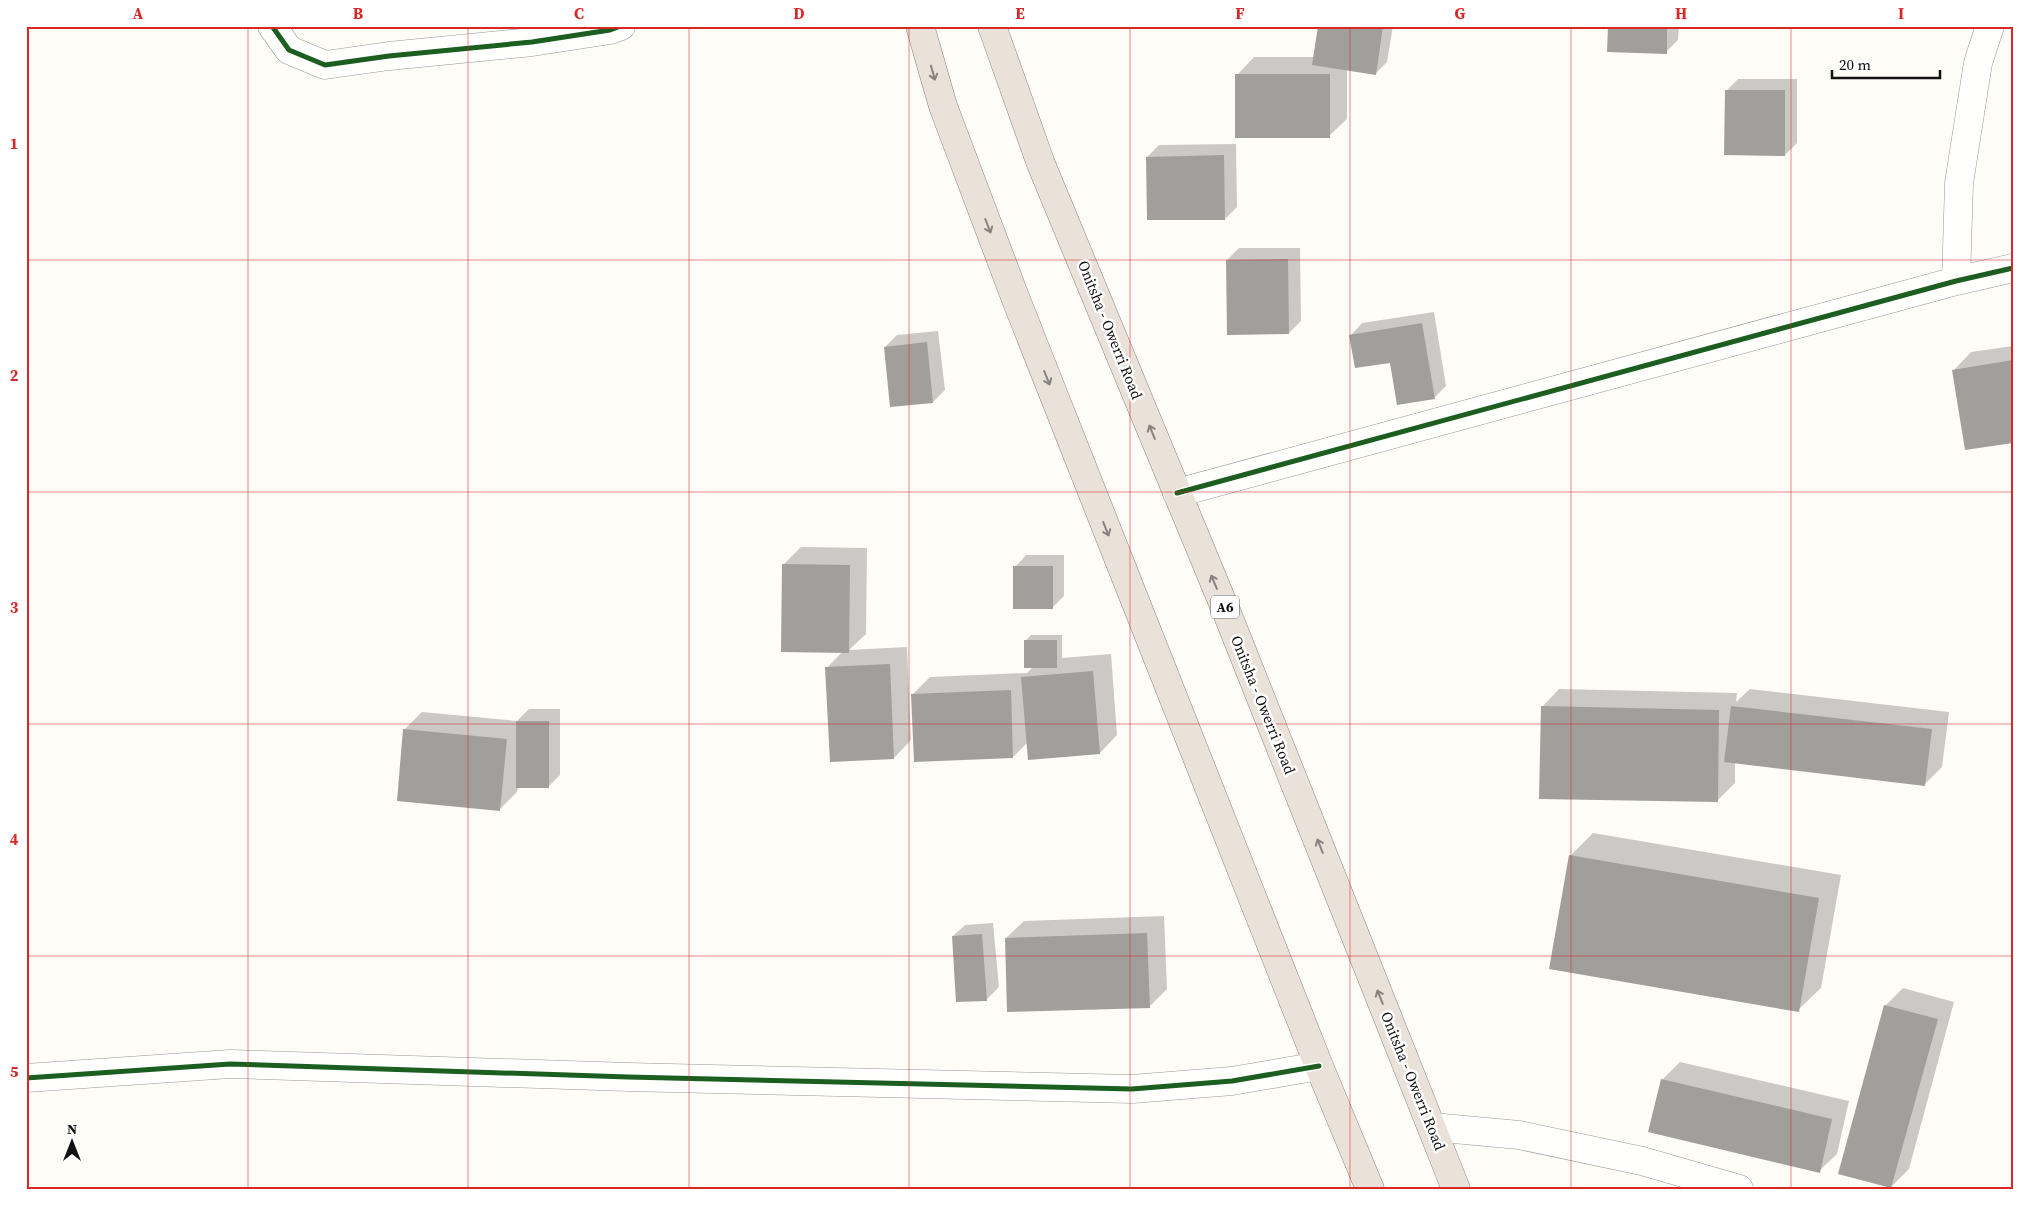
<svg xmlns="http://www.w3.org/2000/svg" width="2039" height="1215" viewBox="0 0 2039 1215" font-family="'Source Serif 4',serif">
	<rect width="100%" height="100%" fill="#fdfcf7"/>
	<path fill="#0003" d="M 1319,26 L 1393,26 L 1387,62 L 1375,74 L 1347,69 L 1347,119 L 1329,136 L 1237,75 L 1254,57 L 1315,57 Z
		M 1609,26 L 1679,26 L 1678,40 L 1666,52 Z
		M 1738,79 L 1797,79 L 1797,143 L 1785,155 L 1726,91 Z
		M 1236,144 L 1237,207 L 1225,219 L 1147,157 L 1159,145 Z
		M 1239,248 L 1300,248 L 1301,321 L 1289,333 L 1227,260 Z
		M 1434,312 L 1446,386 L 1434,398 L 1391,362 L 1351,335 L 1362,323 Z
		M 938,331 L 945,390 L 933,402 L 885,347 L 897,335 Z
		M 2013,346 L 2013,441 L 1954,370 L 1971,352 Z
		M 801,547 L 867,548 L 866,634 L 849,650 L 907,647 L 911,740 L 894,758 L 827,668 L 843,651 L 783,565 Z
		M 1026,555 L 1064,555 L 1064,596 L 1052,608 L 1015,567 Z
		M 1031,635 L 1062,635 L 1062,658 L 1111,654 L 1117,735 L 1100,753 L 1028,742 L 1013,757 L 913,694 L 930,677 L 1027,673 L 1033,667 L 1025,641 Z
		M 1559,689 L 1737,693 L 1736,702 L 1750,689 L 1949,712 L 1942,767 L 1925,784 L 1735,762 L 1735,783 L 1717,801 L 1542,707 Z
		M 529,709 L 560,709 L 560,775 L 548,787 L 518,787 L 517,792 L 500,809 L 404,730 L 422,712 L 517,721 Z
		M 1593,833 L 1841,875 L 1821,988 L 1798,1010 L 1570,856 Z
		M 1164,916 L 1167,989 L 1149,1007 L 1006,938 L 1024,921 Z
		M 993,923 L 999,987 L 987,999 L 953,936 L 965,925 Z
		M 1903,988 L 1954,1002 L 1909,1169 L 1891,1187 L 1885,1006 Z
		M 1680,1062 L 1849,1101 L 1837,1154 L 1819,1171 L 1650,1132 L 1663,1079 Z"/>
	<path fill="#a19f9c" d="M 1318,26 L 1383,26 L 1376,75 L 1312,65 Z
		M 1608,26 L 1667,26 L 1667,54 L 1607,52 Z
		M 1235,74 L 1330,74 L 1330,138 L 1235,138 Z
		M 1725,90 L 1785,90 L 1785,156 L 1724,155 Z
		M 1224,155 L 1225,220 L 1147,220 L 1146,157 Z
		M 1288,259 L 1289,334 L 1227,335 L 1226,260 Z
		M 1422,323 L 1435,399 L 1397,405 L 1390,363 L 1355,368 L 1349,335 Z
		M 927,342 L 933,403 L 890,407 L 884,347 Z
		M 2013,360 L 2013,443 L 1965,450 L 1952,370 Z
		M 782,564 L 850,565 L 849,653 L 781,652 Z
		M 1013,566 L 1053,566 L 1053,609 L 1013,609 Z
		M 1024,640 L 1057,640 L 1057,668 L 1024,668 Z
		M 890,664 L 894,759 L 830,762 L 825,667 Z
		M 1093,671 L 1100,754 L 1028,760 L 1021,677 Z
		M 1011,690 L 1013,758 L 914,762 L 911,694 Z
		M 1541,706 L 1719,710 L 1718,802 L 1539,799 Z
		M 1731,706 L 1932,729 L 1925,786 L 1724,762 Z
		M 516,721 L 549,721 L 549,788 L 516,788 Z
		M 403,729 L 507,739 L 500,811 L 397,801 Z
		M 1569,855 L 1819,898 L 1799,1012 L 1549,969 Z
		M 1147,933 L 1150,1008 L 1007,1012 L 1005,938 Z
		M 982,934 L 987,1001 L 956,1002 L 952,936 Z
		M 1884,1005 L 1938,1019 L 1891,1188 L 1838,1174 Z
		M 1661,1079 L 1832,1119 L 1820,1173 L 1648,1132 Z"/>
	<g fill="none" stroke-linecap="round" stroke-linejoin="round">
		<defs>
			<path id="minor" d="M 272,26 L 289,50 L 325,65 L 389,56 L 532,42 L 610,30 L 621,26
				M 1956,281 L 1959,183 L 1978,63 L 1990,26
				M 1177,493 L 1956,281 L 2013,268
				M 26,1078 L 230,1064 L 628,1077 L 1132,1089 L 1232,1081 L 1319,1066
				M 1432,1127 L 1519,1135 L 1642,1161 L 1739,1189"/>
			<path id="highway" d="M 920,26 L 943,106 L 1015,297 L 1319,1066 L 1370,1189
				M 992,26 L 1041,164 L 1227,613 L 1456,1189"/>
		</defs>
		<use href="#minor" stroke="#979795" stroke-width="29"/>
		<use href="#highway" stroke="#858482" stroke-width="29"/>
		<use href="#minor" stroke="#fffffe" stroke-width="28"/>
		<use href="#highway" stroke="#eae1d8" stroke-width="28"/>
		<defs>
			<path id="cycleway" d="M 272,26 L 289,50 L 325,65 L 389,56 L 532,42 L 610,30 L 621,26
				M 1177,493 L 1956,281 L 2013,268
				M 26,1078 L 230,1064 L 628,1077 L 1132,1089 L 1232,1081 L 1319,1066"/>
		</defs>
		<use href="#cycleway" stroke="#fff" stroke-width="8"/>
		<use href="#cycleway" stroke="#1b5e20" stroke-width="5"/>
	</g>
	<defs><path id="oneway-shaft" d="M-6 0H5M1.5-3L5.5 0L1.5 3" fill="none" stroke-width="1.6" stroke-linecap="round" stroke-linejoin="round" transform="scale(1.25)"/></defs>
	<g stroke="#88837e">
		<use href="#oneway-shaft" transform="translate(933 73) rotate(74)"/>
		<use href="#oneway-shaft" transform="translate(988 226) rotate(69)"/>
		<use href="#oneway-shaft" transform="translate(1047 378) rotate(68)"/>
		<use href="#oneway-shaft" transform="translate(1152 432) rotate(-112)"/>
		<use href="#oneway-shaft" transform="translate(1106 529) rotate(68)"/>
		<use href="#oneway-shaft" transform="translate(1214 582) rotate(-113)"/>
		<use href="#oneway-shaft" transform="translate(1320 846) rotate(-112)"/>
		<use href="#oneway-shaft" transform="translate(1380 997) rotate(-112)"/>
	</g>
	<path fill="none" stroke="#d62828" stroke-width="1" stroke-opacity="0.55" d="M 248,26 L 248,1189M 468,26 L 468,1189M 689,26 L 689,1189M 909,26 L 909,1189M 1130,26 L 1130,1189M 1350,26 L 1350,1189M 1571,26 L 1571,1189M 1791,26 L 1791,1189M 26,260 L 2013,260M 26,492 L 2013,492M 26,724 L 2013,724M 26,956 L 2013,956"/>
	<g text-anchor="middle" stroke-width="5" stroke-linejoin="round" paint-order="stroke">
		<rect fill="#fff" stroke="#585858" stroke-width="1" x="1211" y="595.5" width="28" height="23" rx="4"/>
		<g font-size="14" font-weight="bold" fill="#111">
			<text x="1225" y="612">A6</text>
		</g>
		<g font-size="15" fill="#111" stroke="#fff">
			<text transform="translate(1110 330) rotate(68)" y="5">Onitsha - Owerri Road</text>
			<text transform="translate(1263 705) rotate(68)" y="5">Onitsha - Owerri Road</text>
			<text transform="translate(1413 1081) rotate(68)" y="5">Onitsha - Owerri Road</text>
		</g>
	</g>
	<rect width="2039" height="1215" fill="none" stroke="#ffffff" stroke-width="55"/>
	<g transform="translate(72 1142)" stroke="#ffffff" stroke-width="4" paint-order="stroke">
	<path d="M0-4L9 19L0 12L-9 19Z" fill="#111111"/>
	<text y="-8" font-size="14" font-weight="bold" text-anchor="middle" fill="#111111">N</text>
	</g>
	<path d="M1832 70v8h108v-8" fill="none" stroke="#111111" stroke-width="2.5"/>
	<text x="1839" y="70" font-size="15" fill="#111111" stroke="#ffffff" stroke-width="4" paint-order="stroke">20 m</text>
	<rect x="28" y="28" width="1984" height="1160" fill="none" stroke="#d62828" stroke-width="2"/>
	<g font-size="16" text-anchor="middle" font-weight="bold" fill="#d62828">
		<text x="138" y="19">A</text>
		<text x="358" y="19">B</text>
		<text x="579" y="19">C</text>
		<text x="799" y="19">D</text>
		<text x="1020" y="19">E</text>
		<text x="1240" y="19">F</text>
		<text x="1460" y="19">G</text>
		<text x="1681" y="19">H</text>
		<text x="1901" y="19">I</text>
		<text x="14" y="149">1</text>
		<text x="14" y="381">2</text>
		<text x="14" y="613">3</text>
		<text x="14" y="845">4</text>
		<text x="14" y="1077">5</text>
	</g>
</svg>
